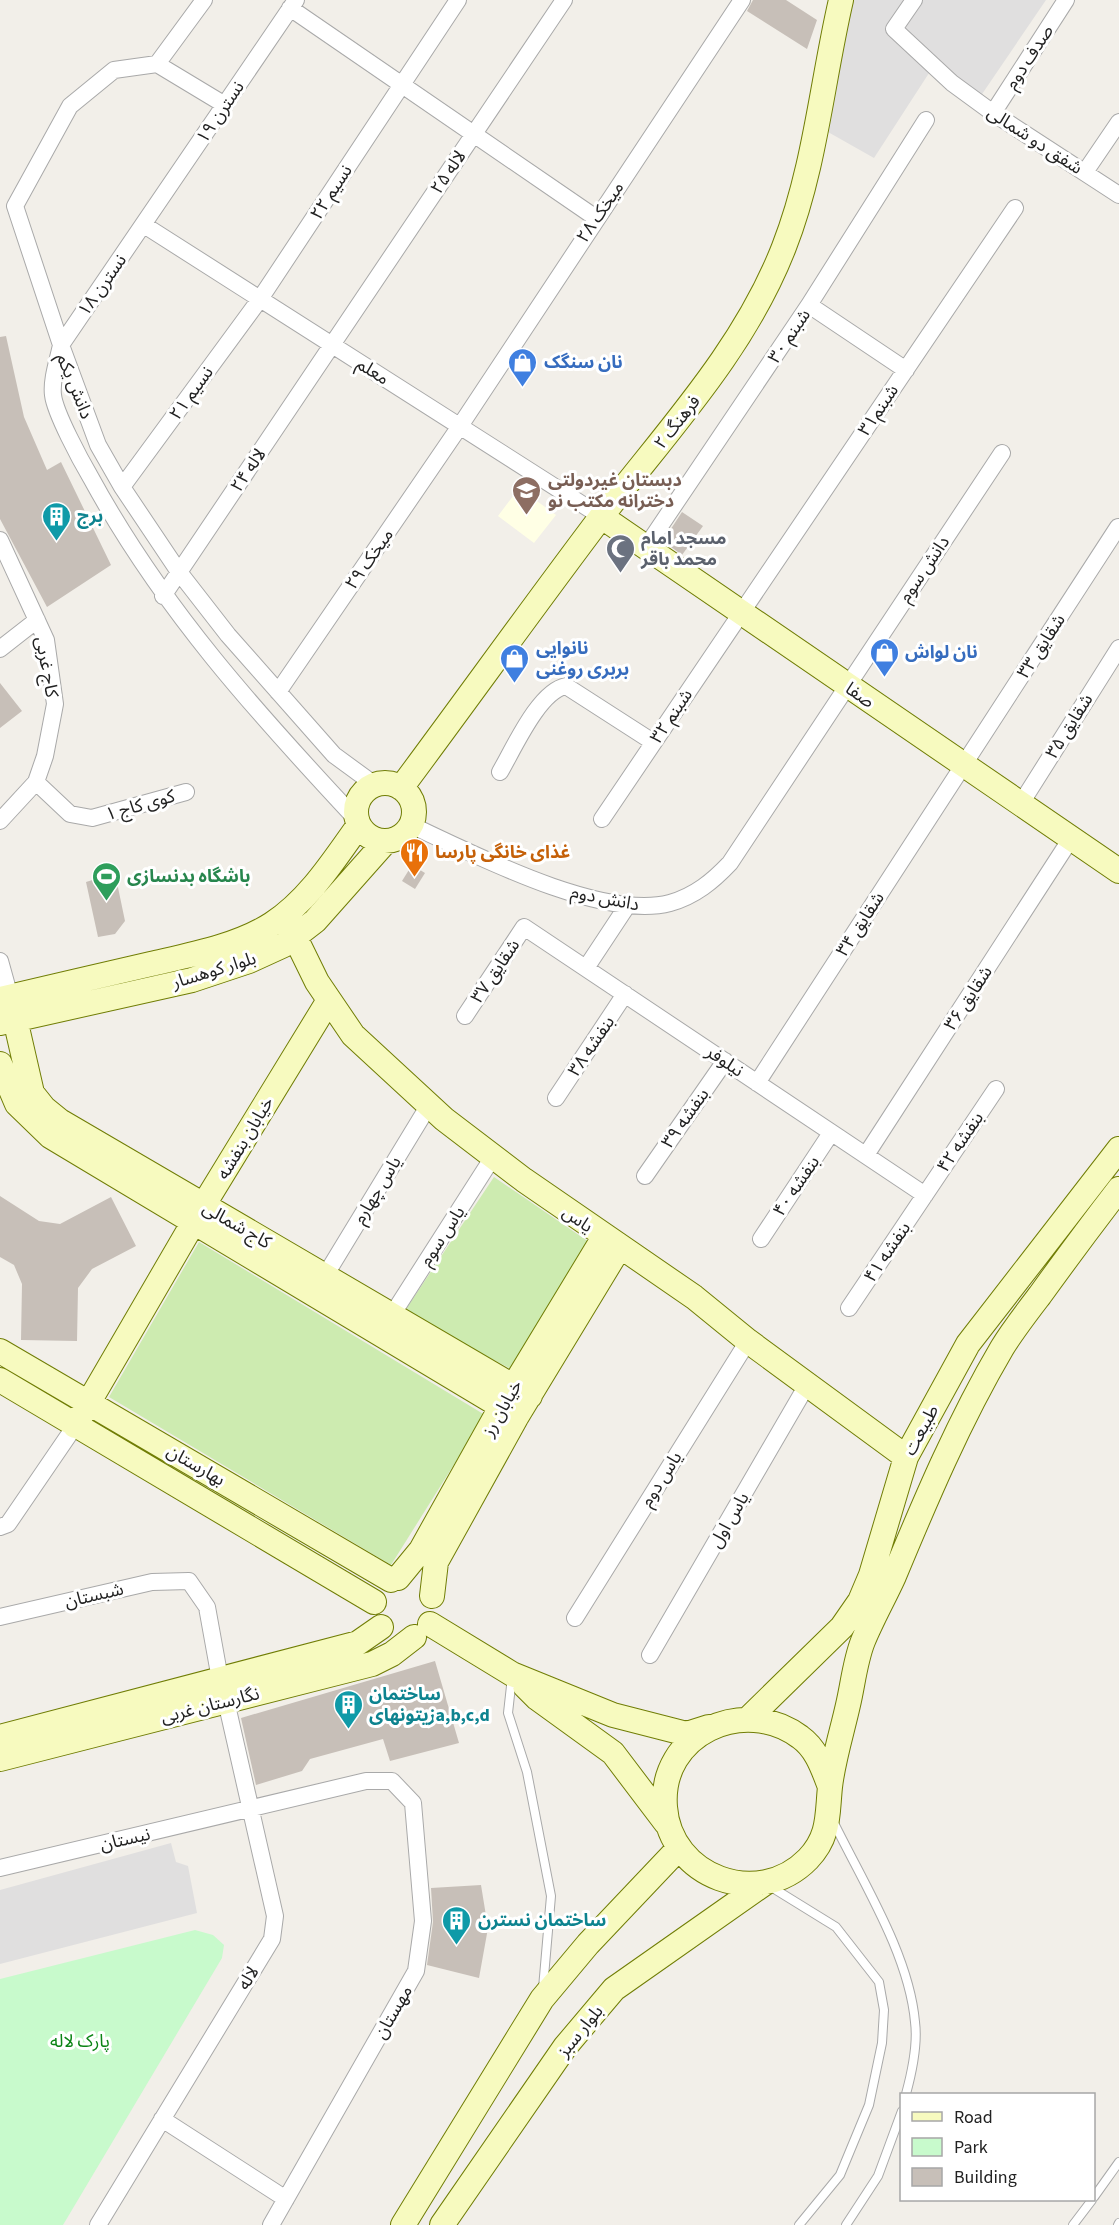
<svg xmlns="http://www.w3.org/2000/svg" width="1119" height="2225" viewBox="0 0 1119 2225" font-family="'Source Sans 3','Noto Sans Arabic',sans-serif">
	<rect width="100%" height="100%" fill="#f2efe9"/>
	<path fill="#e0dfdf" d="M 851,0 L 1046,0 L 978,100 L 931,70 L 874,158 L 828,132 Z
		M 171,1843 L 176,1862 L 188,1866 L 197,1913 L 0,1964 L 0,1890 Z"/>
	<path fill="#ffffe5" d="M 519,488 L 556,515 L 534,543 L 498,516 Z"/>
	<path fill="#cdebb0" d="M 494,1177 L 589,1242 L 511,1369 L 404,1312 Z
		M 199,1242 L 485,1415 L 391,1565 L 109,1397 Z"/>
	<path fill="#c8facc" d="M 195,1930 L 213,1935 L 224,1945 L 222,1958 L 63,2225 L 0,2225 L 0,1979 Z"/>
	<path fill="#c7bfb8" d="M 753,0 L 786,0 L 817,20 L 807,49 L 747,11 Z
		M 6,336 L 24,417 L 47,470 L 61,462 L 111,565 L 47,607 L 0,519 L 0,337 Z
		M 682,512 L 703,526 L 682,555 L 663,541 Z
		M 0,683 L 22,711 L 0,728 Z
		M 412,865 L 425,873 L 415,889 L 402,881 Z
		M 115,873 L 125,921 L 115,934 L 98,937 L 86,882 Z
		M 0,1196 L 39,1221 L 60,1224 L 111,1197 L 136,1246 L 92,1269 L 78,1288 L 77,1341 L 21,1340 L 22,1284 L 14,1265 L 0,1257 Z
		M 435,1661 L 459,1743 L 390,1761 L 383,1739 L 310,1759 L 302,1771 L 256,1785 L 241,1718 Z
		M 481,1885 L 488,1928 L 479,1978 L 427,1965 L 433,1922 L 431,1888 Z"/>
	<g fill="none" stroke-linecap="round" stroke-linejoin="round">
		<defs>
			<path id="lane" d="M 512,1677 L 508,1713 L 527,1772 L 551,1896 L 543,1988
				M 832,1819 C 862,1881 909,1954 915,2022 C 918,2045 912,2072 906,2094
				M 768,1885 L 836,1927 L 879,1982 L 884,2010 L 882,2043 L 869,2105 L 840,2175 L 799,2225
				M 1094,2197 L 1119,2162
				M 846,2225 L 878,2176 L 902,2111
				M 1073,2225 L 1092,2200
				M 1118,2225 L 1119,2223"/>
			<path id="street" d="M 296,0 L 61,345 C 58,360 51,380 53,395 C 55,413 81,461 91,478 C 162,608 256,712 356,819
				M 914,0 L 894,29 L 952,83 L 993,113 L 1119,195
				M 290,8 L 596,218
				M 157,64 L 204,0
				M 225,105 L 157,64 L 114,70 L 70,106 L 15,206 L 61,345 L 98,445 L 122,487 L 179,572 L 228,635 L 334,755 L 375,785
				M 993,113 L 1066,0
				M 1085,172 L 1119,122
				M 144,225 L 602,517
				M 809,305 L 906,370
				M 122,487 L 260,299 L 458,0
				M 0,540 L 46,640 L 55,704 L 45,756 L 36,782 L 0,821
				M 646,547 L 809,305 L 926,120
				M 163,596 L 564,0
				M 0,649 L 37,620
				M 278,692 L 460,426 L 742,0
				M 500,772 C 514,748 539,691 566,686 L 653,742
				M 36,782 L 70,814 L 92,818 L 186,792
				M 1020,805 L 1119,648
				M 602,819 L 1015,208
				M 411,825 C 473,854 603,921 670,903 C 695,896 713,881 730,863 L 1002,453
				M 0,961 L 10,997
				M 586,968 L 627,906
				M 465,1016 L 524,927 L 925,1195
				M 757,1083 L 1118,527
				M 556,1098 L 625,994
				M 866,1155 L 1070,840
				M 645,1176 L 725,1061
				M 761,1239 L 831,1133
				M 325,1276 L 429,1105
				M 849,1308 L 996,1089
				M 392,1315 L 493,1157
				M 0,1527 L 8,1524 L 75,1426
				M 0,1617 L 152,1582 L 189,1581 L 207,1607 L 220,1679
				M 575,1618 L 748,1341
				M 650,1655 L 807,1385
				M 0,1868 L 366,1781 L 392,1781 L 413,1803 L 423,1921 L 416,1971 L 271,2225
				M 162,2119 L 286,2199
				M 98,2225 L 272,1939 L 275,1916 L 226,1701"/>
			<path id="secondary" d="M 602,517 L 1119,871
				M356 812a29 29 0 1 1 58 0a29 29 0 1 1-58 0Z
				M 401,788 C 468,698 533,607 601,517 C 667,431 744,350 784,247 C 815,168 822,82 841,0
				M 295,937 L 317,982 L 353,1035 L 444,1119 L 524,1180 L 694,1297 L 748,1341 L 906,1457
				M 10,997 L 32,1093 L 44,1108 L 60,1121 L 530,1396
				M 0,999 C 50,987 101,976 151,964 C 190,955 238,946 272,924 C 309,900 334,860 359,825
				M 0,1023 L 192,980 L 249,961 L 284,945 L 315,921 L 386,841
				M 0,1064 L 17,1104 L 50,1136 L 517,1416
				M 0,1351 L 391,1580
				M 0,1380 L 374,1602
				M 75,1426 L 203,1206 L 329,1000
				M 398,1578 L 421,1550 L 501,1407 L 604,1237
				M 432,1596 L 436,1562 L 517,1416 L 619,1248
				M 430,1624 L 512,1674 L 613,1715 L 687,1734 L 709,1727
				M 525,1686 L 537,1698 L 613,1753 L 666,1823
				M 749,1718 L 842,1627 L 860,1601 L 871,1575 L 906,1457 L 968,1344 L 1119,1149
				M 0,1737 L 358,1643 L 381,1627
				M 0,1759 L 372,1664 L 392,1654 L 414,1637
				M 830,1787 C 823,1769 817,1749 800,1737 C 744,1695 659,1734 665,1807 C 670,1877 758,1910 808,1859 C 830,1836 827,1815 830,1787 C 833,1760 842,1732 848,1705 C 853,1684 855,1661 863,1641 C 872,1619 884,1598 894,1576 C 926,1499 959,1421 1002,1348 C 1013,1330 1027,1312 1040,1295 C 1066,1259 1092,1224 1119,1189
				M 403,2225 L 542,1999 L 588,1944 L 679,1848
				M 442,2225 L 565,2047 L 614,1989 L 765,1883"/>
		</defs>
		<use href="#lane" stroke="#a9a9a9" stroke-width="10"/>
		<use href="#street" stroke="#a9a9a9" stroke-width="18"/>
		<use href="#secondary" stroke="#707d05" stroke-width="26"/>
		<use href="#lane" stroke="#fff" stroke-width="8"/>
		<use href="#street" stroke="#fff" stroke-width="16"/>
		<use href="#secondary" stroke="#f7fabf" stroke-width="24"/>
	</g>
	<defs>
		<symbol id="shop-pin" viewBox="-11 -11 22 30"><path d="M0 17L-7.5 6A9.5 9.5 0 1 1 7.5 6Z" fill="#3f7fe0" stroke="#fff"/><path d="M-5-2.5h2.3a2.7 3.5 0 0 1 5.4 0H5L5.5 6h-11ZM-1.5-2.5h3a1.5 2.3 0 0 0-3 0Z" fill="#fff"/></symbol>
		<symbol id="school-pin" viewBox="-11 -11 22 30"><path d="M0 17L-7.5 6A9.5 9.5 0 1 1 7.5 6Z" fill="#8d6e63" stroke="#fff"/><path d="M0-5L7-2L0 1L-7-2ZM-4 1L0 2.5L4 1V4Q0 6-4 4Z" fill="#fff"/></symbol>
		<symbol id="building-pin" viewBox="-11 -11 22 30"><path d="M0 17L-7.5 6A9.5 9.5 0 1 1 7.5 6Z" fill="#0f9aa8" stroke="#fff"/><path d="M-4-6H4V6H1V3H-1V6H-4ZM-2.5-4.3h1.7v1.8h-1.7ZM.8-4.3h1.7v1.8H.8ZM-2.5-1h1.7V.8h-1.7ZM.8-1h1.7V.8H.8Z" fill="#fff"/></symbol>
		<symbol id="mosque-pin" viewBox="-11 -11 22 30"><path d="M0 17L-7.5 6A9.5 9.5 0 1 1 7.5 6Z" fill="#6b7280" stroke="#fff"/><path d="M3.5-4.9A6 6 0 1 0 3.5 4.9A5 5 0 1 1 3.5-4.9Z" fill="#fff"/></symbol>
		<symbol id="restaurant-pin" viewBox="-11 -11 22 30"><path d="M0 17L-7.5 6A9.5 9.5 0 1 1 7.5 6Z" fill="#e8710a" stroke="#fff"/><path d="M-5-6h1v4h1v-4h1v4h1v-4h1v5L-1.5 .5V6h-2V.5L-5-1ZM5-6V6H3V1.5H1.5Q1.5-4 5-6Z" fill="#fff"/></symbol>
		<symbol id="stadium-pin" viewBox="-11 -11 22 30"><path d="M0 17L-7.5 6A9.5 9.5 0 1 1 7.5 6Z" fill="#2e9e5b" stroke="#fff"/><path d="M0-5a6.5 5 0 1 0 0 10a6.5 5 0 1 0 0-10ZM-3.5-1.8h7v3.6h-7Z" fill="#fff"/></symbol>
	</defs>
	<g fill-rule="evenodd">
		<use href="#shop-pin" x="506" y="346" width="33" height="45"/>
		<use href="#school-pin" x="510" y="474" width="33" height="45"/>
		<use href="#building-pin" x="40" y="500" width="33" height="45"/>
		<use href="#mosque-pin" x="604" y="532" width="33" height="45"/>
		<use href="#shop-pin" x="868" y="636" width="33" height="45"/>
		<use href="#shop-pin" x="498" y="642" width="33" height="45"/>
		<use href="#restaurant-pin" x="398" y="836" width="33" height="45"/>
		<use href="#stadium-pin" x="90" y="860" width="33" height="45"/>
		<use href="#building-pin" x="332" y="1688" width="33" height="45"/>
		<use href="#building-pin" x="440" y="1904" width="33" height="45"/>
	</g>
	<g text-anchor="middle" stroke-width="6" stroke-linejoin="round" paint-order="stroke">
		<g font-size="18" fill="#222" stroke="#fff">
			<text transform="translate(1029 57) rotate(-57)" y="6">صدف دوم</text>
			<text transform="translate(220 112) rotate(-56)" y="6">نسترن ۱۹</text>
			<text transform="translate(1035 140) rotate(33)" y="6">شفق دو شمالی</text>
			<text transform="translate(448 172) rotate(-56)" y="6">لاله ۲۵</text>
			<text transform="translate(331 192) rotate(-57)" y="6">نسیم ۲۲</text>
			<text transform="translate(600 212) rotate(-56)" y="6">میخک ۲۸</text>
			<text transform="translate(102 285) rotate(-55)" y="6">نسترن ۱۸</text>
			<text transform="translate(789 336) rotate(-56)" y="6">شبنم ۳۰</text>
			<text transform="translate(373 371) rotate(32)" y="6">معلم</text>
			<text transform="translate(75 386) rotate(68)" y="6">دانش یکم</text>
			<text transform="translate(191 393) rotate(-54)" y="6">نسیم ۲۱</text>
			<text transform="translate(878 410) rotate(-56)" y="6">شبنم۳۱</text>
			<text transform="translate(677 422) rotate(-52)" y="6">فرهنگ ۲</text>
			<text transform="translate(248 470) rotate(-56)" y="6">لاله ۲۴</text>
			<text transform="translate(369 559) rotate(-55)" y="6">میخک ۲۹</text>
			<text transform="translate(924 569) rotate(-56)" y="6">دانش سوم</text>
			<text transform="translate(1041 646) rotate(-57)" y="6">شقایق ۳۳</text>
			<text transform="translate(47 667) rotate(80)" y="6">کاج غربی</text>
			<text transform="translate(860 695) rotate(35)" y="6">صفا</text>
			<text transform="translate(671 716) rotate(-56)" y="6">شبنم ۳۲</text>
			<text transform="translate(1069 726) rotate(-58)" y="6">شقایق ۳۵</text>
			<text transform="translate(140 805) rotate(-16)" y="6">کوی کاج ۱</text>
			<text transform="translate(605 898) rotate(11)" y="6">دانش دوم</text>
			<text transform="translate(860 924) rotate(-57)" y="6">شقایق ۳۴</text>
			<text transform="translate(214 970) rotate(-17)" y="6">بلوار کوهسار</text>
			<text transform="translate(495 971) rotate(-56)" y="6">شقایق ۳۷</text>
			<text transform="translate(968 998) rotate(-57)" y="6">شقایق ۳۶</text>
			<text transform="translate(591 1046) rotate(-56)" y="6">بنفشه ۳۸</text>
			<text transform="translate(725 1061) rotate(34)" y="6">نیلوفر</text>
			<text transform="translate(685 1118) rotate(-55)" y="6">بنفشه ۳۹</text>
			<text transform="translate(245 1138) rotate(-59)" y="6">خیابان بنفشه</text>
			<text transform="translate(960 1142) rotate(-56)" y="6">بنفشه ۴۲</text>
			<text transform="translate(796 1186) rotate(-56)" y="6">بنفشه ۴۰</text>
			<text transform="translate(377 1190) rotate(-59)" y="6">یاس چهارم</text>
			<text transform="translate(578 1219) rotate(35)" y="6">یاس</text>
			<text transform="translate(237 1225) rotate(30)" y="6">کاج شمالی</text>
			<text transform="translate(442 1236) rotate(-57)" y="6">یاس سوم</text>
			<text transform="translate(887 1252) rotate(-56)" y="6">بنفشه ۴۱</text>
			<text transform="translate(502 1408) rotate(-60)" y="6">خیابان رز</text>
			<text transform="translate(921 1430) rotate(-62)" y="6">طبیعت</text>
			<text transform="translate(196 1465) rotate(30)" y="6">بهارستان</text>
			<text transform="translate(661 1479) rotate(-58)" y="6">یاس دوم</text>
			<text transform="translate(729 1520) rotate(-60)" y="6">یاس اول</text>
			<text transform="translate(94 1595) rotate(-13)" y="6">شبستان</text>
			<text transform="translate(210 1705) rotate(-14)" y="6">نگارستان غربی</text>
			<text transform="translate(125 1839) rotate(-13)" y="6">نیستان</text>
			<text transform="translate(248 1978) rotate(-59)" y="6">لاله</text>
			<text transform="translate(393 2012) rotate(-60)" y="6">مهستان</text>
			<text transform="translate(580 2031) rotate(-51)" y="6">بلوار سبز</text>
		</g>
		<g font-size="18" font-weight="bold" fill="#366cbe" stroke="#fff" text-anchor="start">
			<text x="544" y="368">نان سنگک</text>
			<text x="536" y="654">نانوایی<tspan x="536" dy="21">بربری روغنی</tspan></text>
			<text x="905" y="658">نان لواش</text>
		</g>
		<g font-size="18" font-weight="bold" fill="#785e54" stroke="#fff" text-anchor="start">
			<text x="548" y="486">دبستان غیردولتی<tspan x="548" dy="21">دخترانه مکتب نو</tspan></text>
		</g>
		<g font-size="18" font-weight="bold" fill="#0d838f" stroke="#fff" text-anchor="start">
			<text x="77" y="522">برج</text>
			<text x="369" y="1700">ساختمان<tspan x="369" dy="21">زیتونهایa,b,c,d</tspan></text>
			<text x="478" y="1926">ساختمان نسترن</text>
		</g>
		<g font-size="18" font-weight="bold" fill="#5b616d" stroke="#fff" text-anchor="start">
			<text x="641" y="544">مسجد امام<tspan x="641" dy="21">محمد باقر</tspan></text>
		</g>
		<g font-size="18" font-weight="bold" fill="#c56008" stroke="#fff" text-anchor="start">
			<text x="435" y="858">غذای خانگی پارسا</text>
		</g>
		<g font-size="18" font-weight="bold" fill="#27864d" stroke="#fff" text-anchor="start">
			<text x="127" y="882">باشگاه بدنسازی</text>
		</g>
		<g font-size="18" fill="#0c8416" stroke="#fff">
			<text x="80" y="2047">پارک لاله</text>
		</g>
	</g>
	<rect x="900" y="2093" width="195" height="108" fill="#ffffff" stroke="#a7a7a7" stroke-width="1.5"/>
	<rect x="912" y="2112" width="30" height="9" fill="#f7fabf" stroke="#a7a7a7" stroke-width="1.5"/>
	<text x="954" y="2123" font-size="18" fill="#222222">Road</text>
	<rect x="912" y="2138" width="30" height="18" fill="#c8facc" stroke="#a7a7a7" stroke-width="1.5"/>
	<text x="954" y="2153" font-size="18" fill="#222222">Park</text>
	<rect x="912" y="2168" width="30" height="18" fill="#c7bfb8" stroke="#a7a7a7" stroke-width="1.5"/>
	<text x="954" y="2183" font-size="18" fill="#222222">Building</text>
</svg>
